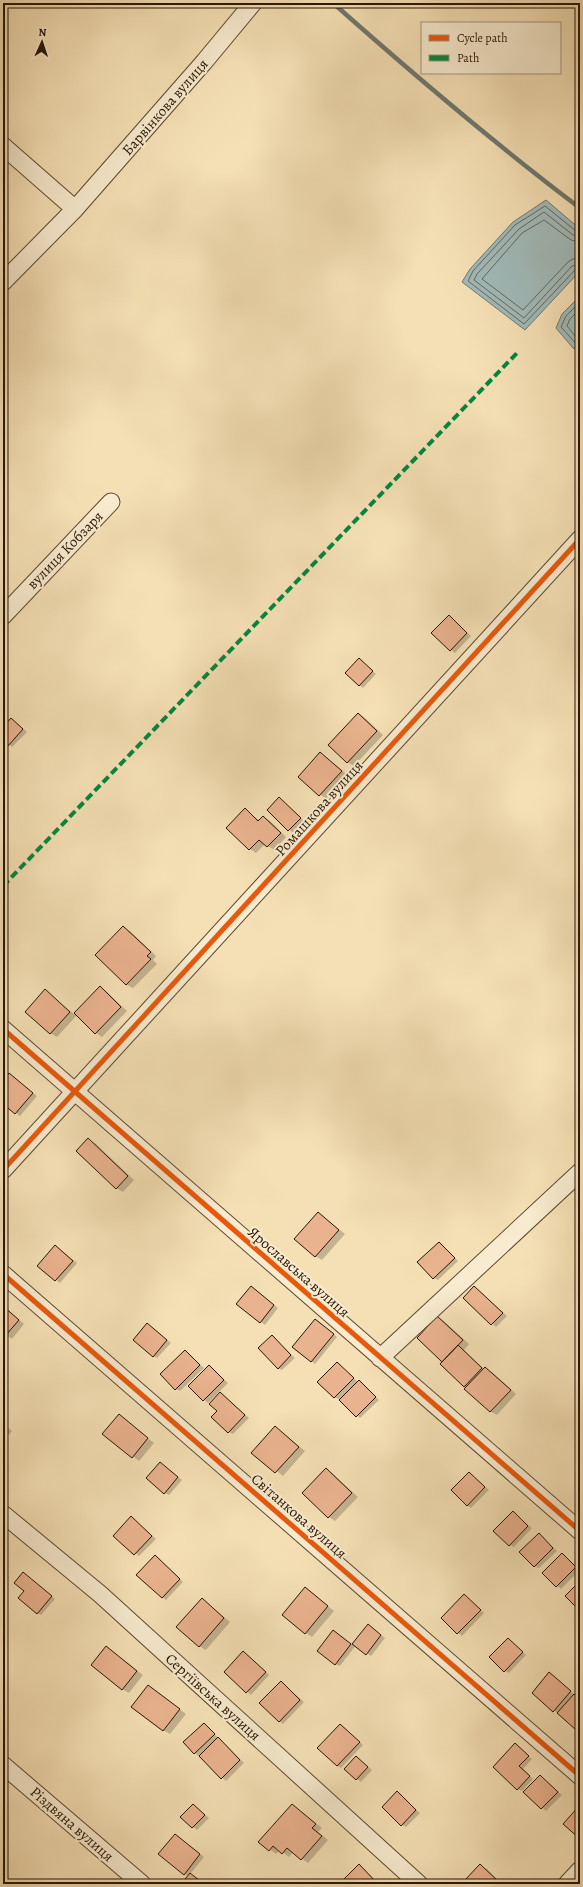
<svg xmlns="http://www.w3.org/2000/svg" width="583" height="1887" viewBox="0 0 583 1887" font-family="Alegreya,serif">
	<rect width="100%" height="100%" fill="#f5e0b5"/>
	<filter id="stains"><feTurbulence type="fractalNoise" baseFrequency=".005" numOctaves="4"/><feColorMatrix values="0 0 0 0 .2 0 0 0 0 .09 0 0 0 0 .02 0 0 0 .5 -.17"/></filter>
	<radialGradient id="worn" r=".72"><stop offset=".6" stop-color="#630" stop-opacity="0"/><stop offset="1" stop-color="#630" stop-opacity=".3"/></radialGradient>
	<path fill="#a1bab9" stroke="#70786f" d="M 546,200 L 580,229 L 580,271 L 525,330 L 462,282 L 470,269 L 513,222 Z
		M 580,296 L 580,352 L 573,348 L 556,328 L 562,314 Z"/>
	<path fill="#0003" d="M 449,617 L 471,636 L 455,653 L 451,650 Z
		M 359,660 L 376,674 L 363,688 L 359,685 Z
		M 359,714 L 365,718 L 383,735 L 354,766 L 347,762 Z
		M 12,719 L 27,732 L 12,747 L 3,740 L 3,728 Z
		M 321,754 L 348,775 L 326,799 L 299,777 Z
		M 279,799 L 304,821 L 293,833 L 268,810 Z
		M 245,810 L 260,821 L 263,817 L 270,821 L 286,837 L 274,850 L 265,844 L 256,853 L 250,849 Z
		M 123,927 L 130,931 L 156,956 L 153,960 L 157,964 L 133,988 L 127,985 L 96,955 Z
		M 100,988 L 106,991 L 127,1011 L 102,1037 L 96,1033 L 77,1015 L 57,1037 L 50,1033 L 45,991 L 74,1014 Z
		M 10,1075 L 37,1096 L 20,1116 L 3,1103 L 3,1083 Z
		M 88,1140 L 95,1143 L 134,1180 L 123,1192 L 116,1188 Z
		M 318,1213 L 345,1234 L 322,1260 L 315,1256 Z
		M 439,1243 L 458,1261 L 438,1280 L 434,1278 Z
		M 56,1246 L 77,1263 L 60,1283 L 39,1266 Z
		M 475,1287 L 507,1316 L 496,1327 L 464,1298 Z
		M 255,1290 L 278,1308 L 265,1325 L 238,1304 Z
		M 3,1306 L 24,1324 L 12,1339 L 3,1333 Z
		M 438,1317 L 444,1321 L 469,1344 L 464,1350 L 484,1369 L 485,1368 L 492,1372 L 516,1394 L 497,1415 L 490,1411 L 442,1364 L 444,1362 Z
		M 319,1323 L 337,1337 L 315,1364 L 311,1361 Z
		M 147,1324 L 171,1343 L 157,1358 L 153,1356 Z
		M 272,1336 L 295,1358 L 282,1370 L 278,1368 Z
		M 185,1351 L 204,1368 L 180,1391 L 176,1389 Z
		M 337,1363 L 358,1382 L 363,1384 L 379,1400 L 360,1418 L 339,1399 L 334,1397 Z
		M 209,1366 L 228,1383 L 208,1403 L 189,1386 Z
		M 221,1393 L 249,1418 L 233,1434 L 229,1432 L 218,1411 Z
		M 119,1416 L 154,1443 L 139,1461 L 104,1434 Z
		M 3,1423 L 12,1431 L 3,1442 Z
		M 275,1427 L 305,1451 L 283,1476 L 253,1452 Z
		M 160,1463 L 182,1480 L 169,1495 L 165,1493 Z
		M 326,1469 L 332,1473 L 358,1497 L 335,1521 L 329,1517 Z
		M 469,1473 L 489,1490 L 471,1508 L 467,1505 Z
		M 513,1512 L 532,1528 L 514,1547 L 509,1545 Z
		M 131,1517 L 156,1539 L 139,1556 L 115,1535 Z
		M 539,1534 L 557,1551 L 539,1568 L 534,1566 Z
		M 562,1555 L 580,1570 L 561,1589 L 544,1573 Z
		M 159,1559 L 183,1582 L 166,1600 L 162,1597 Z
		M 23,1573 L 55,1599 L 41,1615 L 37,1613 Z
		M 305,1589 L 334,1611 L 312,1637 L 306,1633 Z
		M 464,1596 L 484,1613 L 462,1636 L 442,1618 Z
		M 202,1599 L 230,1622 L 206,1650 L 199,1646 Z
		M 368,1626 L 385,1638 L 371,1656 L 356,1645 L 340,1666 L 335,1664 L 338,1634 L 353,1645 Z
		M 508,1639 L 526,1655 L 509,1673 L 505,1671 Z
		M 106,1647 L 143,1675 L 129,1693 L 122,1689 Z
		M 244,1653 L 269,1675 L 251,1695 L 225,1672 Z
		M 550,1674 L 580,1699 L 579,1731 L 533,1693 Z
		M 281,1682 L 304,1702 L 283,1724 L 279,1721 Z
		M 154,1690 L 186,1714 L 170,1734 L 163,1730 Z
		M 204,1724 L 244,1763 L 226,1781 L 195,1753 Z
		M 341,1725 L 363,1745 L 341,1768 L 337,1766 Z
		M 515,1745 L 532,1759 L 523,1769 L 533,1779 L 522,1791 L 518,1789 Z
		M 356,1757 L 372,1770 L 361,1782 L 345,1769 Z
		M 540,1776 L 562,1795 L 546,1811 L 525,1792 Z
		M 397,1793 L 420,1813 L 406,1827 L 402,1825 Z
		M 193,1805 L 209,1818 L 197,1830 L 182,1817 Z
		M 292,1805 L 322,1828 L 318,1832 L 328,1840 L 308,1863 L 293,1852 L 289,1857 L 280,1850 L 276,1854 L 260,1842 Z
		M 175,1835 L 204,1857 L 190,1874 L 204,1884 L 182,1884 L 189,1876 L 184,1874 Z
		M 359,1865 L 363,1868 L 379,1884 L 340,1884 Z
		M 480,1866 L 487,1869 L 502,1884 L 468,1884 Z"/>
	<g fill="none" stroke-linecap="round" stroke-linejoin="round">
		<path stroke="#64685d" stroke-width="1" d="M 580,231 L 576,231 L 545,206 L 515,225 L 473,271 L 468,281 L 524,324 L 575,270 L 580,269
			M 580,236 L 573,235 L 544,212 L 519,229 L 477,274 L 474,280 L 524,318 L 572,266 L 580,264
			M 580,242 L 571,240 L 544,220 L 522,233 L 482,279 L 523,310 L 568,262 L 573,259 L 580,258
			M 580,302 L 566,316 L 561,327 L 580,348
			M 580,309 L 570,319 L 567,326 L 580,342"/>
		<path stroke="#70786f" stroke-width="4.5" d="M 333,3 C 413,74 495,144 580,208"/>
	</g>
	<path fill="#eab38f" stroke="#271501" d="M 449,615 L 467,633 L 450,651 L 431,633 Z
		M 359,658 L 373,671 L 359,686 L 345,673 Z
		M 358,713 L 377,731 L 347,763 L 328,745 Z
		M 11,718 L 23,729 L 8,746 L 3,741 L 3,727 Z
		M 320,752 L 342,771 L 319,796 L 298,777 Z
		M 279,797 L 301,818 L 288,831 L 267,810 Z
		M 245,808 L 258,821 L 263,816 L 281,833 L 267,847 L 259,840 L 249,850 L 226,828 Z
		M 123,926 L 151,952 L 147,956 L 151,959 L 126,985 L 95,955 Z
		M 100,986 L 121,1007 L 95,1034 L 74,1013 Z
		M 45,989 L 70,1012 L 50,1034 L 25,1012 Z
		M 9,1073 L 33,1093 L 15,1114 L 3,1104 L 3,1081 Z
		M 88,1138 L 128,1176 L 116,1189 L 76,1151 Z
		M 318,1212 L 339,1230 L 315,1257 L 294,1239 Z
		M 439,1242 L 455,1258 L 433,1279 L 417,1262 Z
		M 55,1245 L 73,1261 L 55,1281 L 37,1266 Z
		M 251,1286 L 274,1305 L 260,1323 L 236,1304 Z
		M 474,1286 L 503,1313 L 491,1325 L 463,1298 Z
		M 3,1306 L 19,1320 L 5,1336 L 3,1334 Z
		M 437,1316 L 463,1340 L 442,1362 L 417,1338 Z
		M 315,1319 L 334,1334 L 311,1362 L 292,1347 Z
		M 147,1323 L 167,1340 L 153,1357 L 133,1340 Z
		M 272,1335 L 291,1355 L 278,1369 L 258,1348 Z
		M 458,1345 L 482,1368 L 464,1387 L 440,1364 Z
		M 185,1350 L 200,1365 L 175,1390 L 160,1374 Z
		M 337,1362 L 354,1378 L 334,1398 L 317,1382 Z
		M 209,1365 L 224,1380 L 203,1401 L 188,1386 Z
		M 485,1367 L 511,1390 L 490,1412 L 464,1389 Z
		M 359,1380 L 376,1397 L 356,1417 L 339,1400 Z
		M 220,1392 L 245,1415 L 228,1433 L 211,1417 L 217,1411 L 209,1404 Z
		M 119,1414 L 148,1438 L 132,1458 L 102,1434 Z
		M 275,1426 L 299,1447 L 275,1473 L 251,1453 Z
		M 160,1462 L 178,1477 L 164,1494 L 146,1478 Z
		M 326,1468 L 352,1493 L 328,1518 L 302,1493 Z
		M 469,1472 L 485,1487 L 467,1506 L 451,1490 Z
		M 513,1511 L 528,1526 L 509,1546 L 493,1531 Z
		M 131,1516 L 152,1536 L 134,1555 L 113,1536 Z
		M 539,1533 L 553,1548 L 534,1567 L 519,1552 Z
		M 562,1553 L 576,1567 L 556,1587 L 542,1573 Z
		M 155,1555 L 180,1579 L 162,1598 L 136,1575 Z
		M 23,1572 L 52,1596 L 37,1614 L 18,1598 L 24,1591 L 14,1583 Z
		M 580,1581 L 580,1608 L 578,1609 L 565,1596 Z
		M 305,1587 L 328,1606 L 305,1634 L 282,1615 Z
		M 464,1594 L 481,1610 L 457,1634 L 441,1618 Z
		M 202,1598 L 224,1618 L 199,1647 L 176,1627 Z
		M 368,1624 L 381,1635 L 366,1655 L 352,1644 Z
		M 333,1630 L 351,1644 L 335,1665 L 317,1651 Z
		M 508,1638 L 523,1652 L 504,1672 L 489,1657 Z
		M 106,1646 L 137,1671 L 122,1690 L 91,1665 Z
		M 243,1651 L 266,1672 L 246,1693 L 224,1672 Z
		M 549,1672 L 571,1691 L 553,1712 L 532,1693 Z
		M 281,1681 L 300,1700 L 279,1722 L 259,1703 Z
		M 148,1685 L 180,1709 L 163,1731 L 131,1707 Z
		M 574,1694 L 580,1700 L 580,1723 L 575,1729 L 557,1713 Z
		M 204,1723 L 215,1734 L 194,1754 L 183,1742 Z
		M 340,1724 L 360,1742 L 337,1766 L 317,1748 Z
		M 218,1737 L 240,1760 L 221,1779 L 199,1756 Z
		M 515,1743 L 529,1756 L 519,1766 L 530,1776 L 517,1790 L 493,1767 Z
		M 356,1756 L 368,1767 L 356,1780 L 344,1769 Z
		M 540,1775 L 558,1792 L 541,1809 L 523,1792 Z
		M 397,1791 L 416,1810 L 401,1826 L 382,1807 Z
		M 193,1804 L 205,1815 L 192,1828 L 180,1817 Z
		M 292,1804 L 316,1824 L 312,1828 L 322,1836 L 301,1860 L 287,1848 L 282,1854 L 273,1846 L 269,1851 L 258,1842 Z
		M 579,1806 L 580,1807 L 580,1839 L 563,1824 Z
		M 175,1834 L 200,1854 L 184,1875 L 158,1854 Z
		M 359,1864 L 376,1882 L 374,1884 L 339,1884 Z
		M 480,1864 L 501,1884 L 467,1884 L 464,1881 Z
		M 190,1873 L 204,1884 L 181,1884 Z"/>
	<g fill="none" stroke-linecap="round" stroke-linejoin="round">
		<defs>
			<path id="minor" d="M 3,146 L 75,209
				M 3,282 L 75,209 L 204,62 L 253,3
				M 3,616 L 111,502
				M 3,1029 L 580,1531
				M 3,1170 L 580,539
				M 3,1274 L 580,1776
				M 380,1358 L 580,1172
				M 3,1514 L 100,1594 L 419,1884
				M 3,1765 L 142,1884
				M 567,1884 L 580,1870"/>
		</defs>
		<use href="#minor" stroke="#5a482e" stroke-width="19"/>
		<use href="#minor" stroke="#f8ebcf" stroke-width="17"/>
		<path stroke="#00873e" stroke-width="4" stroke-dasharray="8 4" stroke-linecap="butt" d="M 3,886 L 517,353"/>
		<defs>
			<path id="cycleway" d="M 3,1029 L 580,1531
				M 3,1170 L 580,539
				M 3,1274 L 580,1776"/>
		</defs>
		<use href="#cycleway" stroke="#f8ebcf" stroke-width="8"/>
		<use href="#cycleway" stroke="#e8590c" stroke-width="5"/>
	</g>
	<g text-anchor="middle" stroke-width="4" stroke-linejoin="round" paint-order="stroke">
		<g font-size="15" fill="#271501" stroke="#f8ebcf">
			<text transform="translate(165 107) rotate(-49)" y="5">Барвінкова вулиця</text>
			<text transform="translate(65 550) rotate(-46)" y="5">вулиця Кобзаря</text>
			<text transform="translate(319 808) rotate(-48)" y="5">Ромашкова вулиця</text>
			<text transform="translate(299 1272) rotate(41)" y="5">Ярославська вулиця</text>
			<text transform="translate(299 1516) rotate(41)" y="5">Світанкова вулиця</text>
			<text transform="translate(213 1697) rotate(42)" y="5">Сергіївська вулиця</text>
			<text transform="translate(72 1824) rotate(41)" y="5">Різдвяна вулиця</text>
		</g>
	</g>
	<rect width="583" height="1887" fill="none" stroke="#f5e0b5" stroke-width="16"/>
	<rect x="4" y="4" width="575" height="1879" fill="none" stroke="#271501" stroke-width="2"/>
	<rect x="8" y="8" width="567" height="1871" fill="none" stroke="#271501"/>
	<rect x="421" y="22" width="140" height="52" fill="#f8ebcf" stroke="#a4957d"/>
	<rect x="429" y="35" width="20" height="6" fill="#e8590c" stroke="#a4957d"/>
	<text x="457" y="42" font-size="12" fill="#271501">Cycle path</text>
	<rect x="429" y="55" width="20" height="6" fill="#00873e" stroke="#a4957d"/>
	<text x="457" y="62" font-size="12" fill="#271501">Path</text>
	<g transform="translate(42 42) rotate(3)" stroke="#f8ebcf" stroke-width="3" paint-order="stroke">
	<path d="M0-3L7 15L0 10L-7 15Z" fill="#271501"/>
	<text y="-6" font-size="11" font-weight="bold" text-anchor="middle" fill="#271501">N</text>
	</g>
	<rect width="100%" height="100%" filter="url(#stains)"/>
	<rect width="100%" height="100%" fill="url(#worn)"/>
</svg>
